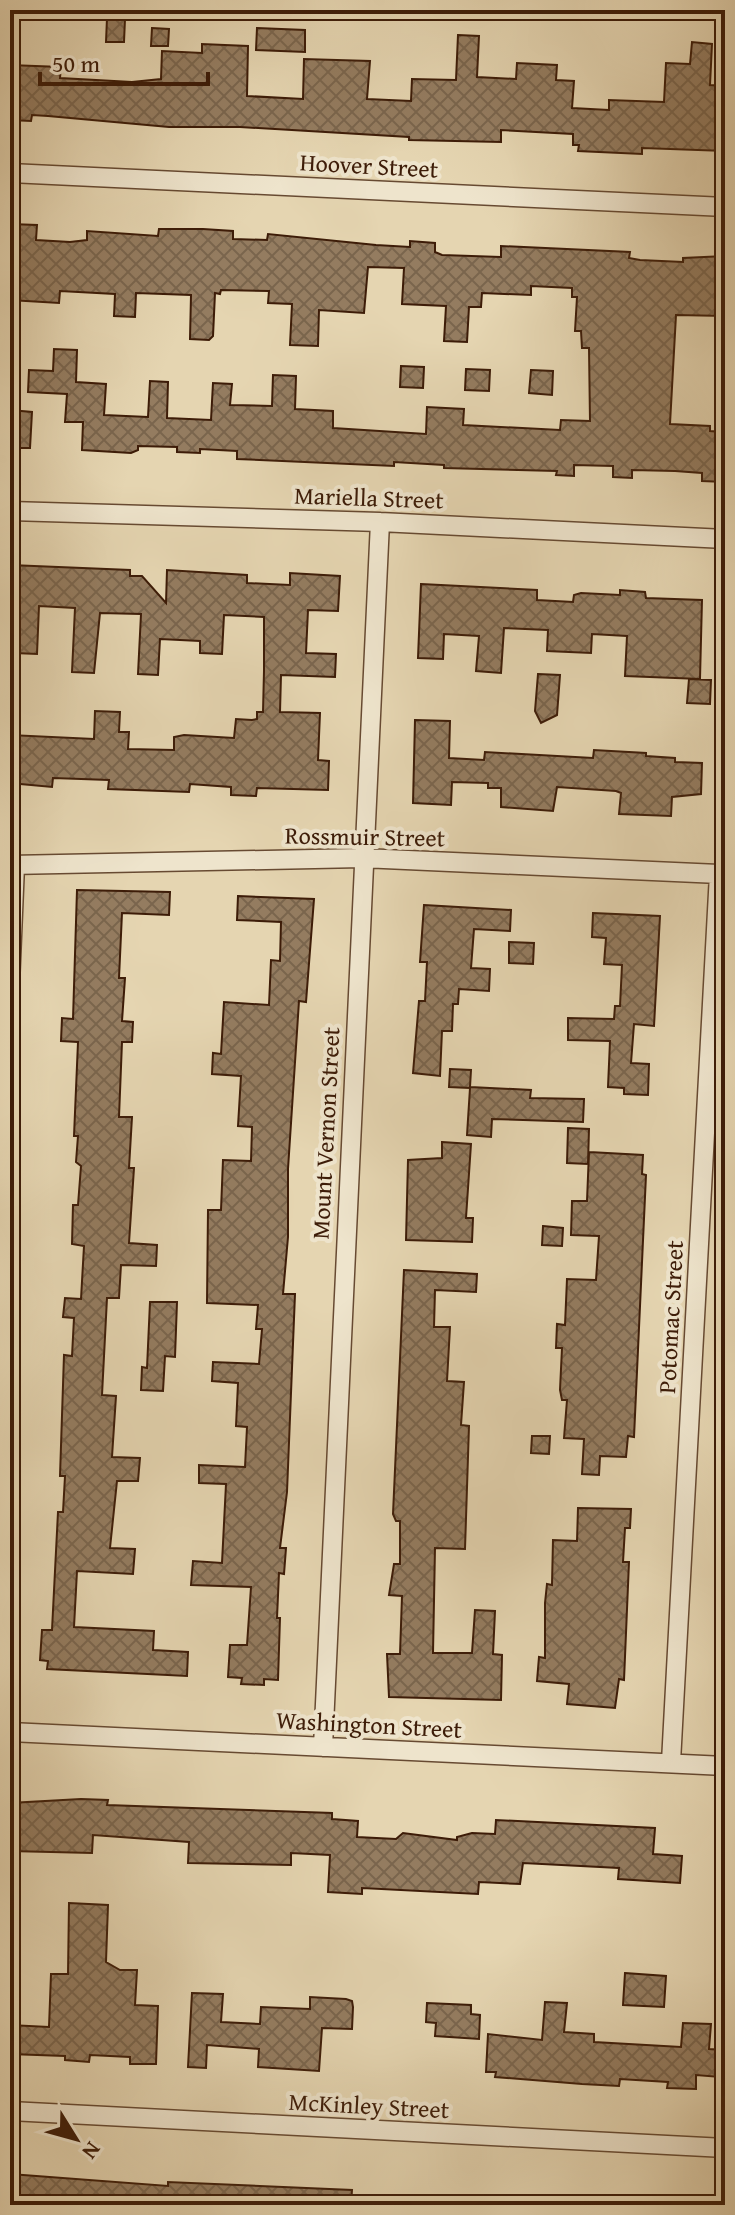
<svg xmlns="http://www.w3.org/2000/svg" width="735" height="2215" viewBox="0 0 735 2215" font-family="'Gentium Book Plus',serif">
	<defs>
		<pattern id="building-cross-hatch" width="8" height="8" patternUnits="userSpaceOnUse" patternTransform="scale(2)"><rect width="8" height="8" fill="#947c60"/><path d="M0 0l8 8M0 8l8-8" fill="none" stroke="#7a654d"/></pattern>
	</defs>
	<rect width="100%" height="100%" fill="#e5d5b1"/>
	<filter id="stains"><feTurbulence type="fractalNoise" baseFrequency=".0025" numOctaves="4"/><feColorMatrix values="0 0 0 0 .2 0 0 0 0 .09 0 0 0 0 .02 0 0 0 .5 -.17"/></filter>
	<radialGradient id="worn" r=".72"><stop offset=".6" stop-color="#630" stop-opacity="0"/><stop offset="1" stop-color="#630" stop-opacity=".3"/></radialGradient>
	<path fill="url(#building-cross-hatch)" stroke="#3d1c08" stroke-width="2" d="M 107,18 L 125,19 L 124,42 L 106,42 Z
		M 152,28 L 169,29 L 168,46 L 151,46 Z
		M 257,28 L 305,30 L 305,52 L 256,50 Z
		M 458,35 L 479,36 L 477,77 L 516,79 L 517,63 L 557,65 L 556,80 L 574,81 L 572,108 L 609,110 L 609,100 L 664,102 L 666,63 L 690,64 L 692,42 L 712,44 L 710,85 L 725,86 L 725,151 L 642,148 L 642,154 L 578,151 L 579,145 L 573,145 L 573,134 L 501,130 L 501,142 L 409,140 L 409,137 L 240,127 L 169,127 L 48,116 L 32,115 L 31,121 L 10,120 L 10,65 L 61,67 L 60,78 L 132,82 L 161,79 L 162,51 L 202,53 L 202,44 L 248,46 L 247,96 L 303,99 L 304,59 L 370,61 L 367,99 L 411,101 L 412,79 L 456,80 Z
		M 10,224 L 37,225 L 36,240 L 70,242 L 87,240 L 87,231 L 158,236 L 159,229 L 203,229 L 233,231 L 233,239 L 267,240 L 268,234 L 376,245 L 410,247 L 410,241 L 435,243 L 435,252 L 442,255 L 501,257 L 501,246 L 630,252 L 629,258 L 640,260 L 683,262 L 683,258 L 725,256 L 725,316 L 676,315 L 670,424 L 710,426 L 710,431 L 722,432 L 725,482 L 702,481 L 702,473 L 675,471 L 632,470 L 632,478 L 613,477 L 613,466 L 574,465 L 574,476 L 556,475 L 557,471 L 444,468 L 444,465 L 394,462 L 394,466 L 237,459 L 237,451 L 200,449 L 200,453 L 177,452 L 177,447 L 138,446 L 138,450 L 131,453 L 82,450 L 83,422 L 65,422 L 67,394 L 28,392 L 29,370 L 53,371 L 54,349 L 77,350 L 76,382 L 106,384 L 104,415 L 148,417 L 150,381 L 168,382 L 167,418 L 211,420 L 213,383 L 232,384 L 230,405 L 272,406 L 273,375 L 296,376 L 295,409 L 333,411 L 333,428 L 426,434 L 427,407 L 464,409 L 463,425 L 560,430 L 561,420 L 590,421 L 589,348 L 582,348 L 581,331 L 575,331 L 577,297 L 572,297 L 572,288 L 531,286 L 531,295 L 482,293 L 481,307 L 469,307 L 467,342 L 444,341 L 446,306 L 402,304 L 404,268 L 368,267 L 364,313 L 319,310 L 318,346 L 290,345 L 292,304 L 268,303 L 269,291 L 221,290 L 220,294 L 215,293 L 213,336 L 209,340 L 190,339 L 191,295 L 136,293 L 135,317 L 114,316 L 115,294 L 60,291 L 59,303 L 10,300 Z
		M 401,366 L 424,367 L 423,388 L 400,387 Z
		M 466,369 L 490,370 L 489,391 L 465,390 Z
		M 531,370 L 553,371 L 552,395 L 529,393 Z
		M 10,410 L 32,412 L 30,448 L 10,448 Z
		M 10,565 L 130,570 L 130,576 L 142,576 L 166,603 L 167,570 L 247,575 L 247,583 L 290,585 L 290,573 L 340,576 L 338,611 L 308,610 L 306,653 L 336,654 L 335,677 L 281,675 L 280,712 L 320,713 L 318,760 L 329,761 L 328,790 L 257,788 L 256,796 L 231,795 L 231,787 L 190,784 L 189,792 L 108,789 L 109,780 L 53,778 L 52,787 L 10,783 L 10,735 L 94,739 L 95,711 L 120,712 L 119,732 L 129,732 L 128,749 L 174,750 L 174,737 L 184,735 L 234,738 L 236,719 L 252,720 L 257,719 L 257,712 L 263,712 L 264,671 L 264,617 L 224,615 L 222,654 L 200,653 L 200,641 L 160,639 L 158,675 L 138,674 L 141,614 L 100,613 L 94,673 L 72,672 L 75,608 L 39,606 L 37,654 L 15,653 L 16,638 L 10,637 Z
		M 421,584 L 537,590 L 537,600 L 573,602 L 574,595 L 581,593 L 620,595 L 620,590 L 645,592 L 646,598 L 702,600 L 700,679 L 625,676 L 627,636 L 592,634 L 591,653 L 547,651 L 548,630 L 504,628 L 501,673 L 476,671 L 479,636 L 444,634 L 443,659 L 418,658 Z
		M 538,674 L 560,675 L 557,715 L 541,723 L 535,711 Z
		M 689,679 L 711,680 L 710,704 L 687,703 Z
		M 415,720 L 450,721 L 449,758 L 484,760 L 485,752 L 593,758 L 594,750 L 646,753 L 646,756 L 675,758 L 675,762 L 702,763 L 701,794 L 672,797 L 671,816 L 619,814 L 621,793 L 616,791 L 557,787 L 553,811 L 501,807 L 501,788 L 488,788 L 488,783 L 452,782 L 451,805 L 413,803 Z
		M 77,890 L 170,892 L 169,915 L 122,913 L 119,978 L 125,978 L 122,1021 L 133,1022 L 132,1042 L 122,1042 L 119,1117 L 132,1117 L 129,1168 L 134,1168 L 129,1243 L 157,1245 L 156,1266 L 121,1265 L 119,1298 L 107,1298 L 102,1395 L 116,1396 L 112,1457 L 140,1458 L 138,1481 L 117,1481 L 110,1548 L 135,1549 L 133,1574 L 77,1571 L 74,1627 L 154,1631 L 153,1650 L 188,1652 L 187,1676 L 47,1669 L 48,1661 L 40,1660 L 42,1630 L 52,1630 L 58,1512 L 63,1512 L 65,1476 L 60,1476 L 64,1355 L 72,1356 L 74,1318 L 63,1317 L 65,1298 L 81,1299 L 84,1246 L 72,1244 L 73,1205 L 78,1205 L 81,1166 L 76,1162 L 78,1136 L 74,1136 L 78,1042 L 61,1041 L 62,1018 L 73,1019 Z
		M 238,896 L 314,899 L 306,1002 L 299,1001 L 288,1169 L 288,1237 L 283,1294 L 295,1294 L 287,1492 L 280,1548 L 286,1548 L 284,1574 L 279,1573 L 277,1618 L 280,1618 L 278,1680 L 264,1679 L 264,1685 L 241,1684 L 242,1678 L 228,1677 L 230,1645 L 247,1645 L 251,1587 L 191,1585 L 193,1561 L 222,1563 L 226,1484 L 199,1483 L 199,1465 L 245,1467 L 247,1427 L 236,1426 L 238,1383 L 212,1381 L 213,1362 L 259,1364 L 262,1329 L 256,1329 L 258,1305 L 207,1303 L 208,1210 L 221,1210 L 223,1160 L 251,1161 L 252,1127 L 238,1126 L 241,1076 L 212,1074 L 213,1053 L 221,1054 L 224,1002 L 269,1005 L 271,960 L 280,961 L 281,922 L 237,920 Z
		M 424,905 L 511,910 L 510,931 L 474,929 L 471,968 L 490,969 L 489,991 L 459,989 L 458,1004 L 453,1004 L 452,1031 L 442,1031 L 440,1076 L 413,1073 L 419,1001 L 425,1001 L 427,962 L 420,962 Z
		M 593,913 L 660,916 L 654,1026 L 634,1024 L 631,1063 L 649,1064 L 648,1095 L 624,1094 L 624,1088 L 608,1087 L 610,1041 L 568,1040 L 568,1018 L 614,1019 L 615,1006 L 620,1006 L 622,965 L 604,964 L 606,938 L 592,937 Z
		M 509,942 L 534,943 L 533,964 L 509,963 Z
		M 450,1069 L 471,1070 L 470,1087 L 531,1090 L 530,1098 L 584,1099 L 583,1122 L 492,1119 L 491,1137 L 467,1135 L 470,1088 L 449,1087 Z
		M 568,1128 L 589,1129 L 588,1164 L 567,1163 Z
		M 442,1142 L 471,1144 L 466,1218 L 473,1218 L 472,1242 L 406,1240 L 408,1160 L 442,1158 Z
		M 589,1152 L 643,1155 L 642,1174 L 646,1175 L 634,1437 L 628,1436 L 626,1457 L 600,1456 L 599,1475 L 582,1474 L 584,1439 L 564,1438 L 567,1400 L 562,1400 L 560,1390 L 562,1348 L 556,1348 L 557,1324 L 565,1325 L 567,1279 L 596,1280 L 599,1236 L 571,1235 L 572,1201 L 587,1201 Z
		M 543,1226 L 563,1228 L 562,1246 L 542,1245 Z
		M 404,1270 L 477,1274 L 476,1292 L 435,1290 L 434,1327 L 450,1327 L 447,1381 L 464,1382 L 461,1425 L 469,1426 L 465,1549 L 435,1548 L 433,1653 L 472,1653 L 475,1610 L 495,1611 L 493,1654 L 502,1655 L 501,1700 L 389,1697 L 387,1654 L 400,1654 L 402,1596 L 389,1595 L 394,1564 L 400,1564 L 400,1521 L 396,1521 L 393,1514 Z
		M 150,1302 L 177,1302 L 175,1357 L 165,1356 L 163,1391 L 141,1390 L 142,1367 L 147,1368 Z
		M 532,1436 L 550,1436 L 549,1454 L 531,1453 Z
		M 578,1508 L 631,1509 L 630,1528 L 625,1528 L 623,1562 L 629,1562 L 624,1680 L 619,1679 L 615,1708 L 567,1704 L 569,1684 L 537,1681 L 539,1657 L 545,1658 L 545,1603 L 547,1584 L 552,1585 L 553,1540 L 577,1541 Z
		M 81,1799 L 108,1800 L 107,1805 L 332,1813 L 332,1819 L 358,1821 L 357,1837 L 396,1839 L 403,1833 L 457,1840 L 457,1837 L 472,1833 L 495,1834 L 496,1820 L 655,1828 L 653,1854 L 682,1856 L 680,1883 L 618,1879 L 619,1868 L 523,1863 L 520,1884 L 479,1882 L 478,1894 L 362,1888 L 362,1894 L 328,1892 L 330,1855 L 291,1853 L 291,1865 L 188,1863 L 189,1842 L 93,1835 L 92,1853 L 10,1851 L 10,1803 Z
		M 69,1903 L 108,1905 L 106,1962 L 120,1970 L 137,1970 L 135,2005 L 158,2006 L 156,2064 L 130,2064 L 130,2057 L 90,2055 L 89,2062 L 65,2060 L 65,2056 L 10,2054 L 10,2025 L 49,2027 L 51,1974 L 68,1974 Z
		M 625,1973 L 666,1976 L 664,2007 L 623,2005 Z
		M 192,1993 L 223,1994 L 221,2022 L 260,2024 L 261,2007 L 310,2009 L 310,1997 L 346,1999 L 352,2001 L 353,2007 L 352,2029 L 322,2028 L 319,2071 L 258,2067 L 259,2049 L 207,2045 L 206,2068 L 188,2067 Z
		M 545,2002 L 567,2003 L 564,2032 L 594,2034 L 594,2042 L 681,2047 L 683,2023 L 711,2024 L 709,2049 L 723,2050 L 720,2077 L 696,2075 L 696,2089 L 667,2088 L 668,2082 L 620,2079 L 619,2086 L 582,2084 L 495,2077 L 496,2072 L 486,2072 L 488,2034 L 542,2040 Z
		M 427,2003 L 471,2005 L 471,2014 L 480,2015 L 479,2039 L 435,2036 L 436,2023 L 426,2022 Z
		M 10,2174 L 168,2186 L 168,2182 L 352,2190 L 351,2205 L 10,2205 Z"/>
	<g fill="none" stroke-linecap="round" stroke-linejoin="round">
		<defs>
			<path id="street" d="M 10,173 L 725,207
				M 10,511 L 380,522 L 725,539
				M 10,865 L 362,858 L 719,874 L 671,1762
				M 10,984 L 15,865
				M 10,1732 L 725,1766
				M 323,1747 L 380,522
				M 10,2111 L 725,2148"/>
		</defs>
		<use href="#street" stroke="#674a32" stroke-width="21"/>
		<use href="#street" stroke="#eee4cc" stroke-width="18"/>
	</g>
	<g text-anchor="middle" stroke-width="8" stroke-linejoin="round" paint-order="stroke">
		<g font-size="24" fill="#3d1c08" stroke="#eee4cc">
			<text transform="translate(369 166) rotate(3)" y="8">Hoover Street</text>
			<text transform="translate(369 498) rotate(2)" y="8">Mariella Street</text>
			<text transform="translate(365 837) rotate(1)" y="8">Rossmuir Street</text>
			<text transform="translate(326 1133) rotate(-87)" y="8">Mount Vernon Street</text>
			<text transform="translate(671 1317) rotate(-87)" y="8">Potomac Street</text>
			<text transform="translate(369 1725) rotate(3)" y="8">Washington Street</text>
			<text transform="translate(369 2106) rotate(3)" y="8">McKinley Street</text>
		</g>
	</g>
	<rect width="735" height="2215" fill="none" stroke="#e5d5b1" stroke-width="40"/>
	<rect x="12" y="12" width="711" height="2191" fill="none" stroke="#3d1c08" stroke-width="4"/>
	<rect x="20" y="20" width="695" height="2175" fill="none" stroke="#3d1c08" stroke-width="2"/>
	<g transform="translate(76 2139) rotate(127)" stroke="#eee4cc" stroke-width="6" paint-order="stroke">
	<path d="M0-6L14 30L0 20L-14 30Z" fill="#3d1c08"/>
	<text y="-12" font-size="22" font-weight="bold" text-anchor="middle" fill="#3d1c08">N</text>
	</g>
	<path d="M40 72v12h168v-12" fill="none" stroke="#3d1c08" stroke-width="4"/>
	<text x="52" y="72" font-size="24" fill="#3d1c08" stroke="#eee4cc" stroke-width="6" paint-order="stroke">50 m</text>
	<rect width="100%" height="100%" filter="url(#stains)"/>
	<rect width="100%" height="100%" fill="url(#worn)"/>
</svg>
